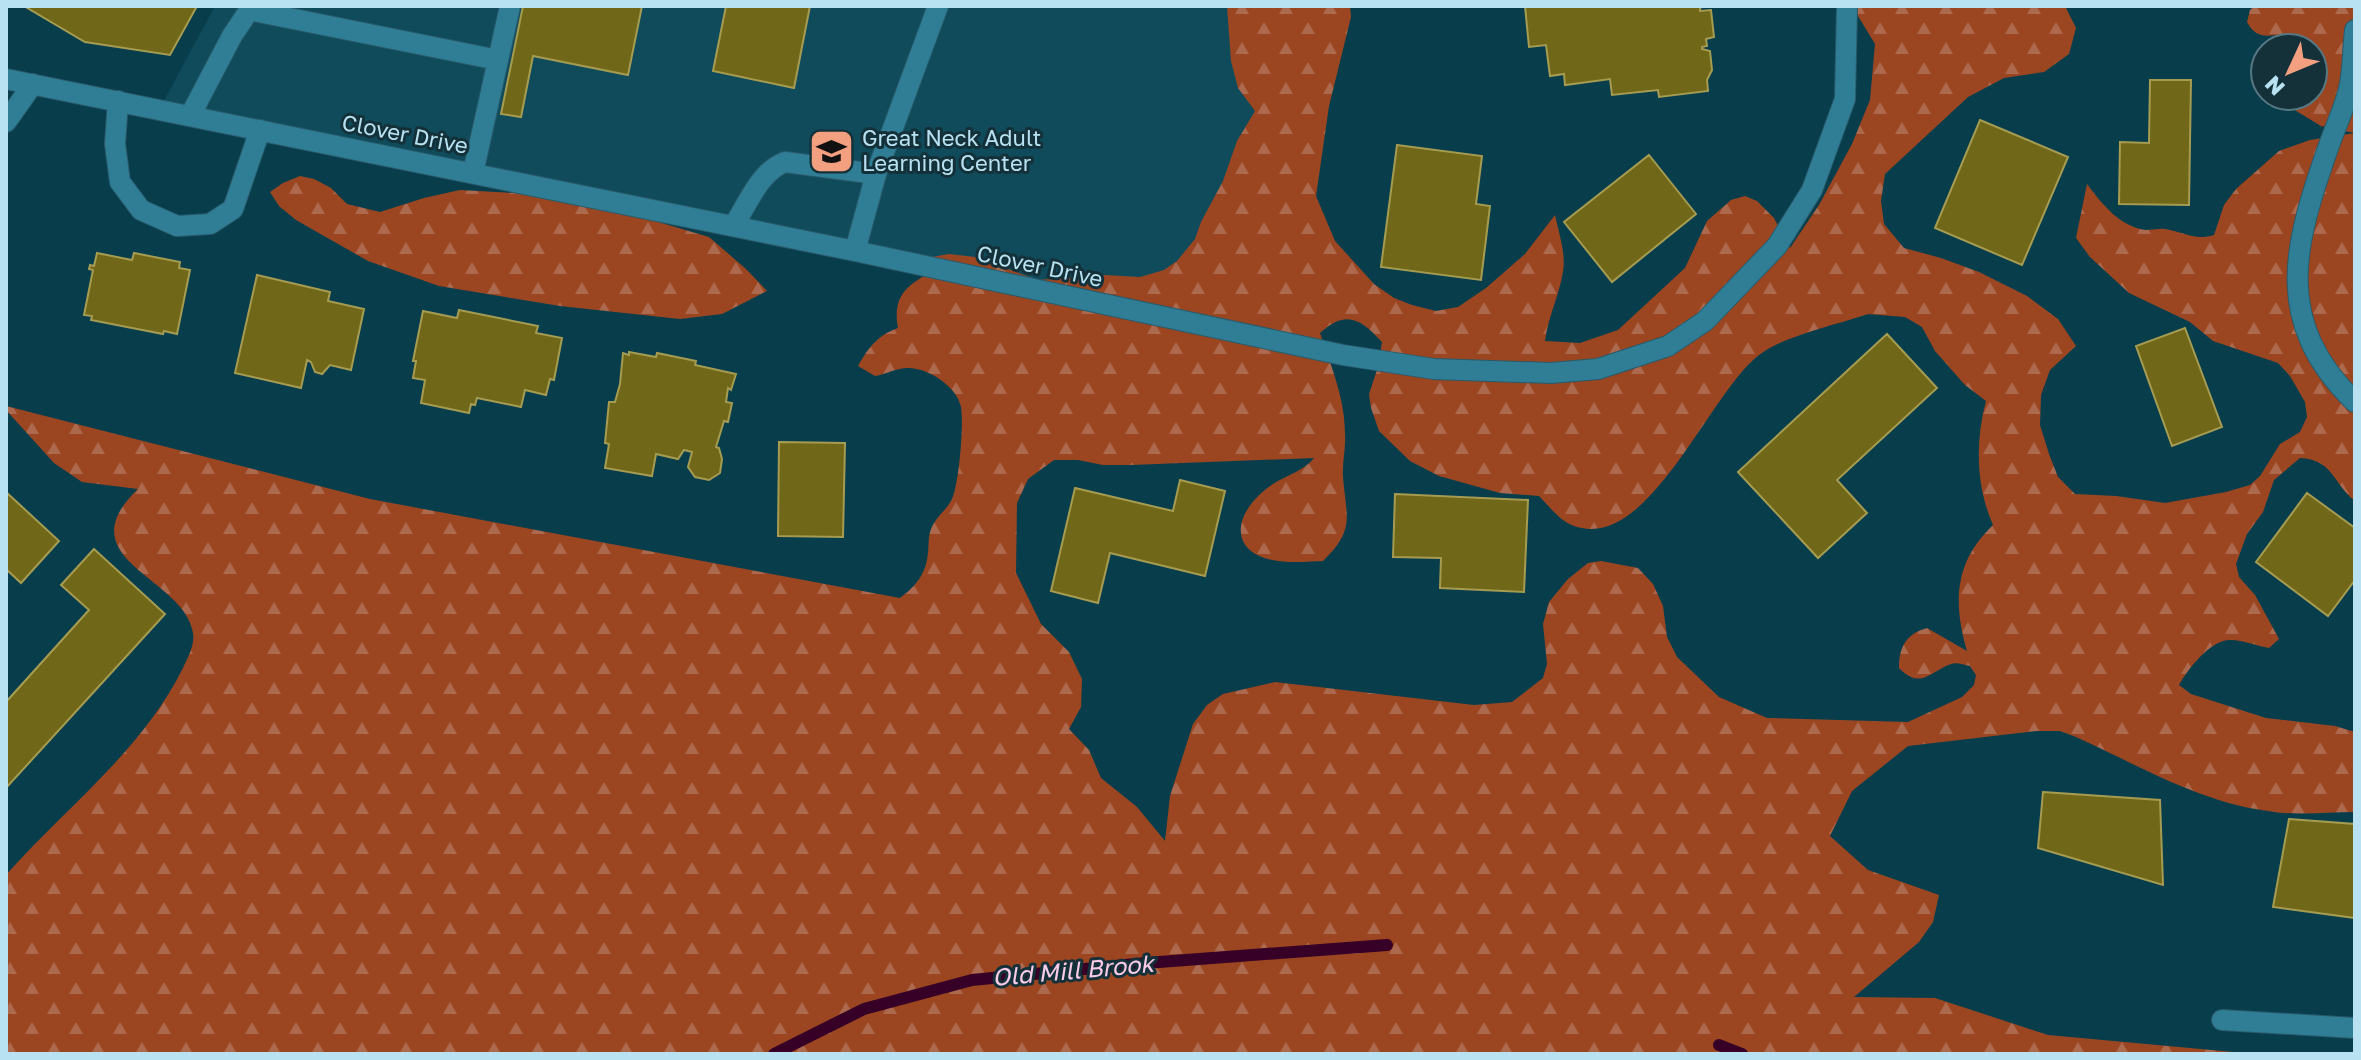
<svg xmlns="http://www.w3.org/2000/svg" width="2361" height="1060" viewBox="0 0 2361 1060" font-family="'Golos Text',sans-serif">
	<defs>
		<pattern id="forest-firs" width="22" height="20" patternUnits="userSpaceOnUse" patternTransform="scale(2)"><rect width="22" height="20" fill="#9c4621"/><path d="M5 1l3.5 6h-7zM16 11l3.5 6h-7z" fill="#ac694d"/></pattern>
	</defs>
	<rect width="100%" height="100%" fill="#083d4c"/>
	<path fill="#104b5c" d="M 215,6 L 1275,6 L 1295,338 L 159,110 Z"/>
	<path fill="url(#forest-firs)" fill-rule="evenodd" d="M 1227,6 L 1350,6 L 1351,17 L 1329,106 L 1316,196 L 1335,241 L 1374,284 L 1394,298 L 1412,305 L 1436,311 L 1458,307 L 1486,288 L 1525,254 L 1555,215 C 1559,233 1566,254 1563,272 C 1559,296 1548,317 1545,341 L 1580,343 L 1618,330 L 1685,268 L 1707,221 L 1731,200 L 1745,196 L 1757,201 L 1774,218 L 1790,248 L 1819,205 L 1852,144 L 1870,100 L 1875,44 L 1852,6 L 2065,6 L 2076,28 L 2069,54 L 2044,72 L 2004,78 L 1968,97 L 1885,174 L 1881,201 L 1884,224 L 1904,248 L 1941,258 L 1979,272 L 2027,296 L 2058,319 L 2076,346 L 2050,370 L 2041,395 L 2040,425 L 2049,454 L 2058,477 L 2075,494 L 2116,496 L 2165,503 L 2226,492 L 2250,485 L 2260,476 L 2280,444 L 2300,432 L 2307,417 L 2305,402 L 2290,376 L 2278,363 L 2213,341 L 2190,322 L 2129,293 L 2090,257 L 2076,238 L 2087,184 C 2102,204 2120,227 2146,230 C 2152,230 2159,228 2165,229 C 2184,232 2194,241 2214,235 L 2224,205 L 2236,189 L 2279,151 L 2310,140 L 2355,133 L 2321,126 L 2280,101 L 2278,96 L 2313,96 L 2313,48 L 2268,48 L 2276,35 C 2262,37 2254,35 2247,22 L 2250,10 L 2255,6 L 2355,6 L 2355,501 C 2334,485 2333,459 2300,458 L 2274,480 L 2263,512 L 2247,534 L 2236,564 L 2239,577 L 2255,595 L 2279,639 L 2269,648 C 2257,646 2243,640 2231,640 C 2211,639 2188,669 2179,685 L 2191,694 L 2266,718 L 2335,726 L 2355,732 L 2355,812 C 2327,812 2295,816 2268,811 C 2199,802 2138,765 2076,737 L 2060,731 L 2037,731 L 1908,746 L 1852,791 L 1830,836 L 1868,870 L 1939,895 L 1933,922 L 1919,942 L 1854,997 L 1935,998 L 2048,1035 L 2255,1054 L 6,1054 L 6,875 C 66,807 142,751 183,668 C 188,657 195,645 193,633 C 185,577 64,560 138,489 L 82,482 L 54,463 L 6,410 L 6,406 L 370,499 L 900,598 C 916,586 926,574 928,553 C 929,544 928,537 931,529 C 937,515 947,510 952,499 C 959,484 964,424 961,407 C 957,387 930,369 910,368 C 898,367 887,374 875,376 L 858,366 C 868,348 878,335 898,328 C 893,300 903,287 928,274 L 920,264 L 932,257 L 949,254 L 975,257 L 1038,280 L 1104,275 L 1140,277 L 1164,270 L 1177,261 L 1195,239 L 1201,222 L 1223,181 L 1237,141 L 1255,111 L 1238,88 L 1231,61 ZM 1868,314 L 1905,317 L 1922,327 L 1935,351 L 1965,385 L 1986,401 C 1975,442 1976,486 1993,525 C 1954,562 1953,603 1967,651 L 1927,628 C 1906,634 1899,647 1899,668 C 1921,690 1929,672 1951,664 C 1957,662 1964,665 1970,666 L 1976,675 L 1974,685 L 1962,697 L 1908,722 L 1767,718 L 1719,697 L 1677,657 L 1667,637 L 1663,606 L 1653,584 L 1638,568 L 1601,561 L 1588,563 L 1568,579 L 1549,602 L 1543,624 L 1547,664 L 1543,678 L 1512,702 L 1474,705 L 1275,682 L 1223,694 L 1207,705 L 1193,724 L 1170,796 L 1165,841 L 1137,807 L 1101,778 L 1089,750 L 1069,729 L 1081,707 L 1082,679 L 1069,652 L 1041,624 L 1016,573 L 1017,503 L 1028,479 L 1054,460 L 1078,460 L 1103,465 L 1131,465 L 1314,458 C 1304,471 1287,475 1273,484 C 1254,496 1230,524 1246,546 C 1262,566 1300,562 1323,561 C 1356,529 1346,517 1343,477 C 1342,463 1346,448 1345,434 C 1345,398 1331,366 1320,333 C 1346,309 1361,319 1382,342 L 1378,367 L 1369,394 L 1371,408 L 1379,431 L 1410,461 L 1439,476 L 1500,493 L 1539,496 C 1552,509 1562,525 1582,528 C 1652,542 1710,393 1759,355 C 1781,337 1839,324 1868,314 Z
		M 300,176 L 314,179 L 331,188 L 347,204 L 380,212 L 424,198 L 460,190 L 549,195 L 648,219 L 709,237 L 746,269 L 767,291 L 722,314 L 680,319 L 560,306 L 439,286 L 368,261 L 296,220 L 279,206 L 270,192 L 283,183 Z"/>
	<g fill="none" stroke-linecap="round" stroke-linejoin="round">
		<path stroke="#360027" stroke-width="12" d="M 1719,1045 L 1742,1054
			M 774,1054 L 864,1009 L 972,980 L 1146,963 L 1387,945"/>
	</g>
	<path fill="#716718" stroke="#a59c52" stroke-width="2" d="M 24,6 L 197,6 L 170,55 L 85,42 Z
		M 523,6 L 642,6 L 628,75 L 533,56 L 521,117 L 501,114 Z
		M 726,6 L 810,6 L 794,88 L 713,71 Z
		M 1525,6 L 1704,6 L 1700,8 L 1700,11 L 1711,10 L 1714,37 L 1706,39 L 1707,46 L 1702,47 L 1702,49 L 1710,51 L 1712,70 L 1707,80 L 1708,91 L 1659,97 L 1658,90 L 1612,95 L 1610,79 L 1565,85 L 1564,74 L 1550,76 L 1546,45 L 1529,47 Z
		M 2150,80 L 2191,80 L 2189,205 L 2119,204 L 2120,142 L 2149,143 Z
		M 1980,120 L 2068,157 L 2022,265 L 1935,228 Z
		M 1397,145 L 1482,156 L 1476,204 L 1490,206 L 1481,280 L 1381,267 Z
		M 1649,155 L 1696,214 L 1612,282 L 1564,222 Z
		M 97,253 L 132,260 L 134,253 L 180,262 L 179,268 L 190,270 L 177,334 L 164,331 L 163,334 L 91,320 L 92,316 L 84,315 L 93,270 L 89,269 L 90,265 L 94,266 Z
		M 257,275 L 330,292 L 328,301 L 364,309 L 351,370 L 330,365 L 322,374 L 315,372 L 311,362 L 307,360 L 301,388 L 235,373 Z
		M 459,310 L 538,326 L 536,333 L 562,338 L 554,380 L 550,379 L 546,395 L 525,390 L 521,407 L 477,398 L 475,405 L 471,404 L 469,413 L 421,403 L 425,380 L 413,378 L 416,361 L 413,361 L 423,311 L 457,318 Z
		M 2185,328 L 2222,427 L 2172,446 L 2136,346 Z
		M 1887,334 L 1937,388 L 1837,480 L 1867,513 L 1818,558 L 1738,472 Z
		M 629,352 L 656,357 L 657,353 L 696,361 L 695,365 L 736,374 L 731,390 L 728,388 L 726,402 L 732,403 L 728,422 L 724,421 L 716,447 L 719,448 L 722,459 L 720,473 L 709,480 L 695,477 L 688,467 L 692,452 L 684,450 L 678,459 L 656,454 L 652,476 L 605,468 L 609,444 L 605,443 L 609,402 L 615,402 L 620,384 L 623,353 L 629,355 Z
		M 779,442 L 845,443 L 843,537 L 778,536 Z
		M 1180,480 L 1225,491 L 1205,576 L 1110,553 L 1098,603 L 1051,591 L 1075,488 L 1173,511 Z
		M 6,492 L 59,541 L 21,583 L 6,569 Z
		M 2307,493 L 2355,528 L 2355,580 L 2328,616 L 2256,562 Z
		M 1395,494 L 1528,500 L 1524,592 L 1440,588 L 1441,558 L 1393,557 Z
		M 94,549 L 165,614 L 6,788 L 6,702 L 89,610 L 61,585 Z
		M 2043,792 L 2160,800 L 2163,885 L 2038,848 Z
		M 2289,819 L 2355,824 L 2355,918 L 2273,907 Z"/>
	<g fill="none" stroke-linecap="round" stroke-linejoin="round">
		<defs>
			<path id="minor" d="M 249,10 L 498,60
				M 2355,30 C 2353,48 2353,67 2350,84 C 2346,106 2335,127 2328,148 C 2294,245 2272,322 2355,402
				M 6,79 L 855,251 L 1343,355 L 1434,369 L 1551,373 L 1598,369 L 1668,346 L 1705,321 L 1777,246 L 1812,190 L 1845,99 L 1847,6
				M 118,101 L 115,144 L 120,182 L 141,210 L 177,226 L 210,224 L 233,209 L 260,130
				M 190,116 L 232,36 L 252,6
				M 6,122 L 33,84
				M 473,173 L 510,6
				M 733,226 C 749,203 758,173 785,162 L 876,174
				M 855,251 L 876,174 L 938,6
				M 2222,1020 L 2355,1028"/>
		</defs>
		<use href="#minor" stroke="#285b6a" stroke-width="22"/>
		<use href="#minor" stroke="#307d96" stroke-width="20"/>
	</g>
	<defs>
		<symbol id="school-square" viewBox="-11 -11 22 22"><rect x="-9" y="-9" width="18" height="18" rx="4" fill="#f2a080" stroke="#14313a"/><path d="M0-5L7-2L0 1L-7-2ZM-4 1L0 2.5L4 1V4Q0 6-4 4Z" fill="#111"/></symbol>
	</defs>
	<g fill-rule="evenodd">
		<use href="#school-square" x="806" y="126" width="51" height="51"/>
	</g>
	<g text-anchor="middle" stroke-width="6" stroke-linejoin="round" paint-order="stroke">
		<g font-size="22" fill="#b8e2f1" stroke="#14313a">
			<text transform="translate(405 134) rotate(11)" y="8">Clover Drive</text>
			<text transform="translate(1040 266) rotate(12)" y="8">Clover Drive</text>
		</g>
		<g font-size="22" fill="#b8e2f1" stroke="#14313a" text-anchor="start">
			<text x="862" y="146">Great Neck Adult<tspan x="862" dy="25">Learning Center</tspan></text>
		</g>
		<g font-size="24" font-style="italic" fill="#facce7" stroke="#14313a">
			<text transform="translate(1073 971) rotate(-5)" y="8">Old Mill Brook</text>
		</g>
	</g>
	<rect width="2361" height="1060" fill="none" stroke="#b8e2f1" stroke-width="16"/>
	<g transform="translate(2289 72) rotate(226)"><circle r="38" fill="#14313a" stroke="#567883" stroke-width="2"/>
	<path d="M0-6L14 30L0 20L-14 30Z" fill="#f2a080"/>
	<text y="-12" font-size="22" font-weight="bold" text-anchor="middle" fill="#b8e2f1">N</text>
	</g>
</svg>
